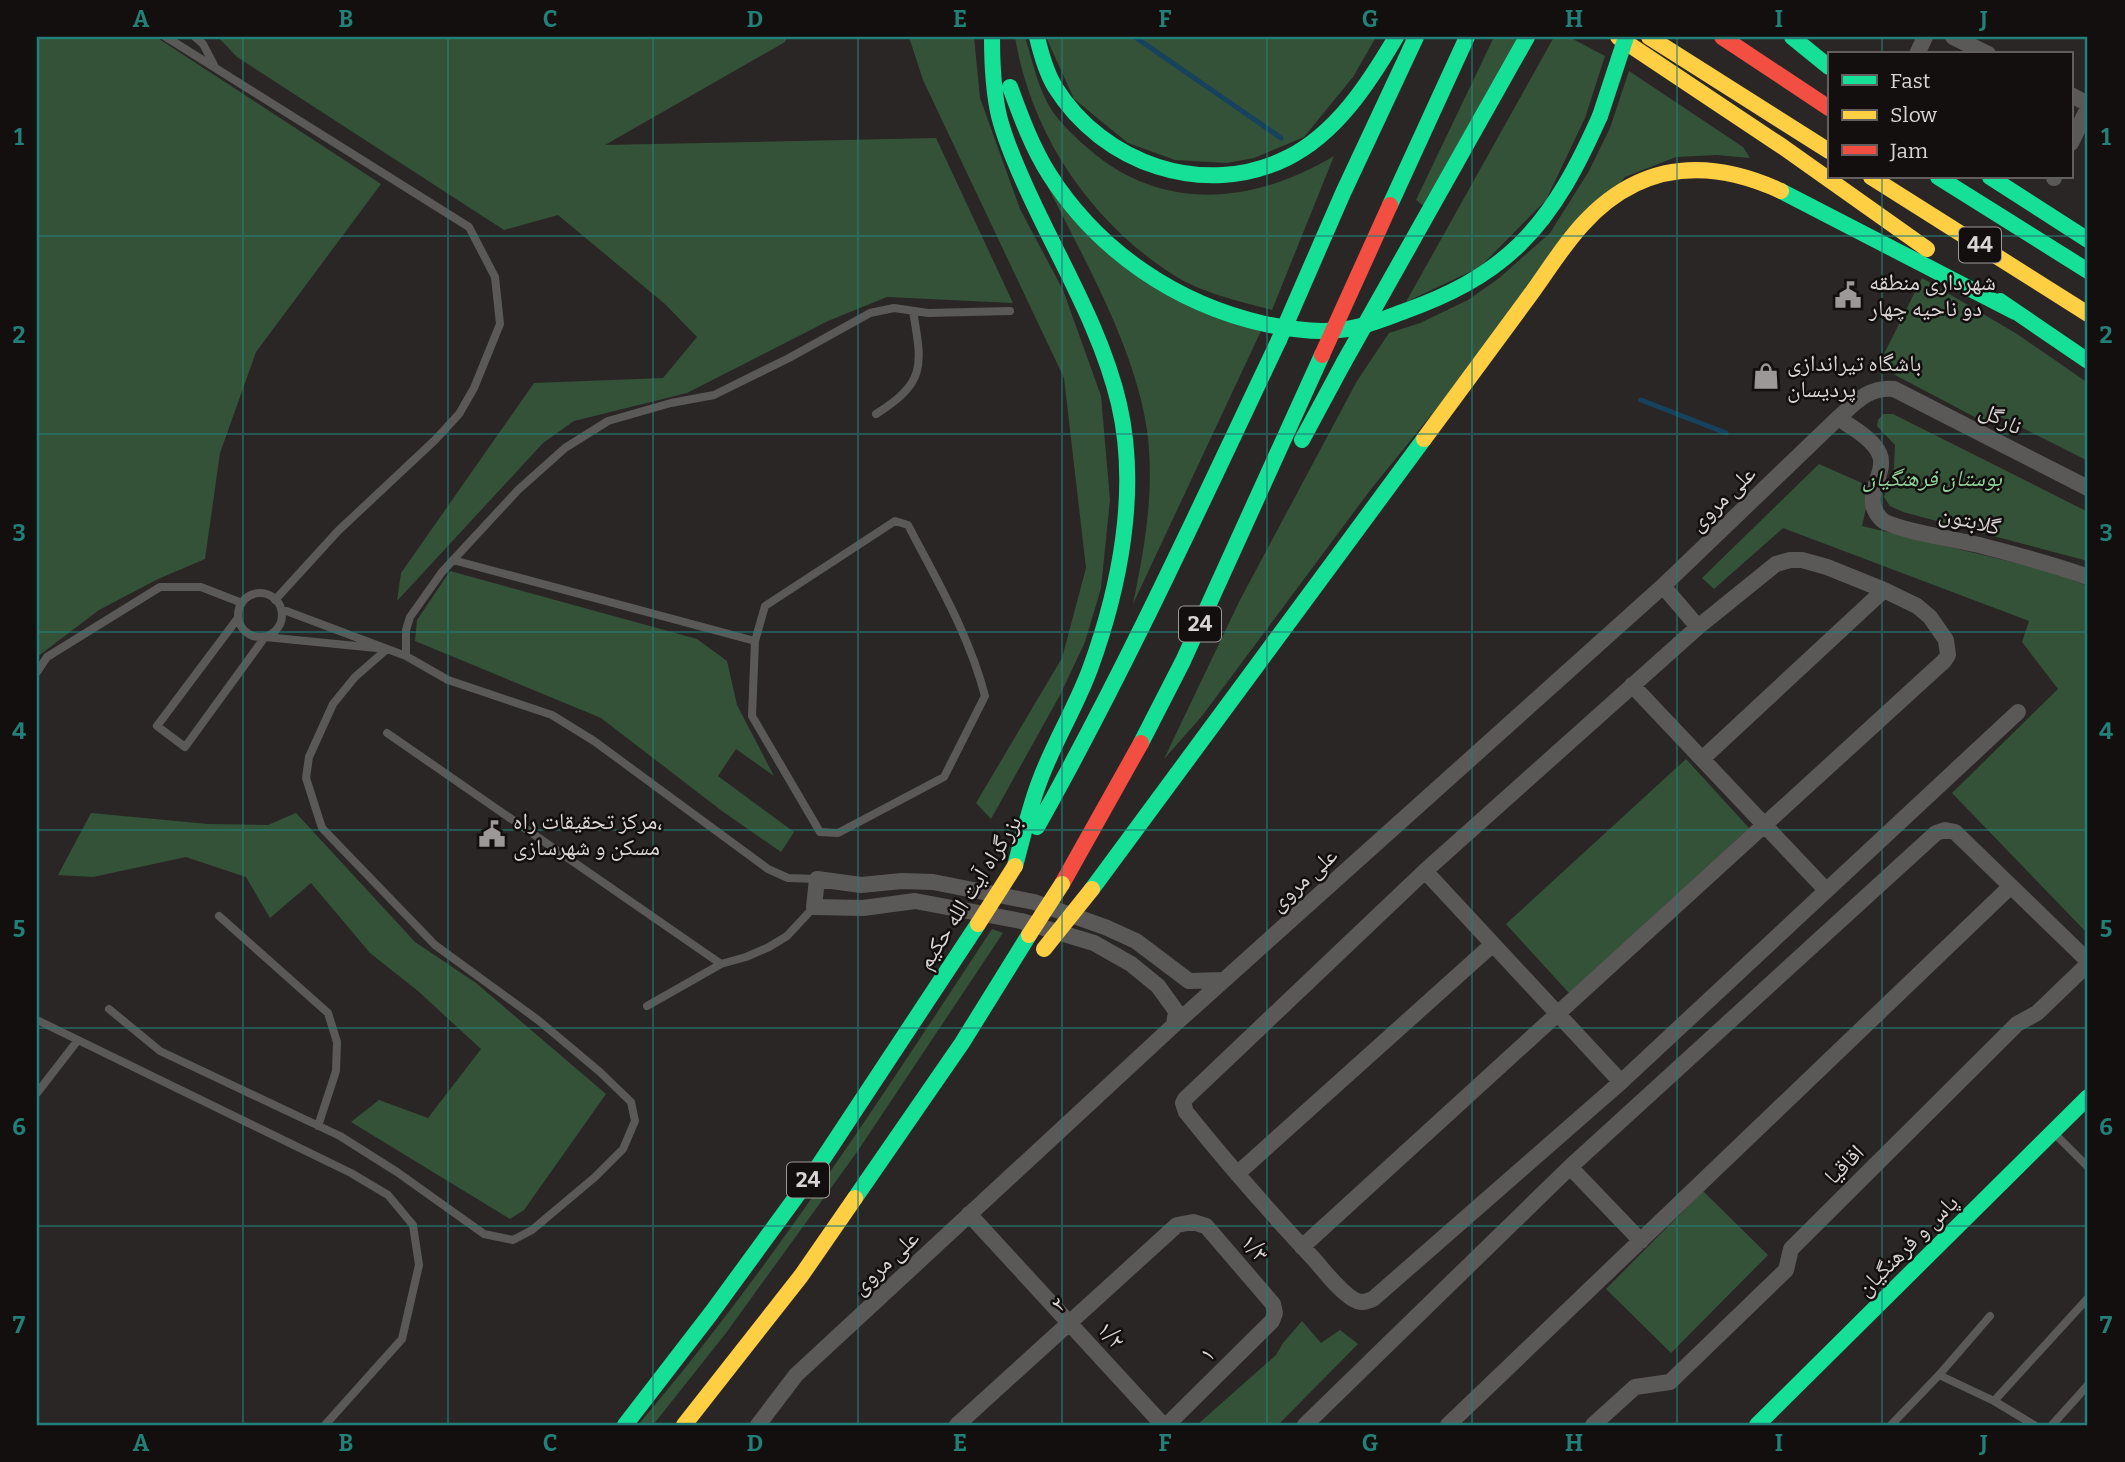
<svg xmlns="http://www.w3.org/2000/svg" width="2125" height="1462" viewBox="0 0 2125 1462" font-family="Bitter,'Noto Naskh Arabic',serif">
	<rect width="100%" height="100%" fill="#2a2625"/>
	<path fill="#345238" d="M 37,37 L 156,37 L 381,184 L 256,352 L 220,453 L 205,559 L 156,580 L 99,610 L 37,657 Z
		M 218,37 L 787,37 L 785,42 L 605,145 L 936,138 L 1013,303 L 887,297 L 828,321 L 687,393 L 574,421 L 543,443 L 397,601 L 401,573 L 534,383 L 663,378 L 697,337 L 665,304 L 558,215 L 504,230 L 237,57 Z
		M 909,37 L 974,37 L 980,98 L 1020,209 L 1063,290 L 1101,396 L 1110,500 L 1101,588 L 1085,642 L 1060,695 L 991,819 L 976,803 L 1062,658 L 1086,568 L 1064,378 L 923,80 Z
		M 1015,37 L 1025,37 C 1033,62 1038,90 1053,112 C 1063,126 1077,139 1090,150 C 1164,214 1256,203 1334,156 L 1272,310 C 1239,301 1201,293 1172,274 C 1090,221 1031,134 1015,37 Z
		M 1046,37 L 1376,37 L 1353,77 L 1304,137 L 1254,158 L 1227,163 L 1175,160 L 1128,143 L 1074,99 Z
		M 1494,37 L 1518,37 L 1424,206 L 1416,200 Z
		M 1554,37 L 1569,37 L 1605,56 L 1585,118 L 1546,200 L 1480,267 L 1406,302 Z
		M 1629,71 L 1743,147 L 1750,158 L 1717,155 L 1676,157 L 1625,177 L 1371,489 L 1202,716 L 1164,759 L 1240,600 L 1357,381 L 1389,333 L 1420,323 L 1468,300 L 1498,279 L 1550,233 L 1589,171 L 1610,128 Z
		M 1044,179 L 1091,236 L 1261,331 L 1133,604 C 1145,547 1155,488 1147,430 C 1135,346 1081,254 1044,179 Z
		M 1922,278 L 2017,334 L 2088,383 L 2088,461 L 1997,415 L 1988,424 L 1878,366 Z
		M 1883,414 L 1893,414 L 2088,512 L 2088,561 L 1903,512 L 1890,506 L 1884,497 L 1894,468 L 1895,445 L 1877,426 L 1878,420 Z
		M 1819,464 L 1871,487 L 1862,526 L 2050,571 L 2088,586 L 2088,934 L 1952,793 L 2058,689 L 2022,642 L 2029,621 L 1783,528 L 1714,589 L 1702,578 Z
		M 450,571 L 697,639 L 727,661 L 737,705 L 774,776 L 736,749 L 718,776 L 794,832 L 781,852 L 722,811 L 601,718 L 415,641 L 417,620 Z
		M 1686,759 L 1749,828 L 1569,993 L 1506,924 Z
		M 91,813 L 208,824 L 268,825 L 296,813 L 415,942 L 476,983 L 606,1094 L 524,1210 L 510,1219 L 351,1122 L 379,1100 L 428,1118 L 481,1049 L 418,991 L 370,953 L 311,883 L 270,918 L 246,877 L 186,857 L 93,877 L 58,875 Z
		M 992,929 L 1003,933 L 857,1152 L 726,1333 L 653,1425 L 638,1425 C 770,1270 881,1098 992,929 Z
		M 1703,1191 L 1768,1255 L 1671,1353 L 1606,1289 Z
		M 1302,1321 L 1321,1343 L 1340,1330 L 1358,1344 L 1278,1425 L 1197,1425 L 1276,1355 L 1283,1343 Z"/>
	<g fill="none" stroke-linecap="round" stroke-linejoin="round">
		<path stroke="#16425e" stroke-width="5" d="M 1135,37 L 1281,138
			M 1641,400 L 1726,433"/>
		<path stroke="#5b5958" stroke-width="8" d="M 166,37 L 469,227 L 495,277 L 500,324 L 474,388 L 459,414 L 435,440 L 338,531 L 275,600
			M 195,37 L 203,44 L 214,65
			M 876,414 C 927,382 922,365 913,311
			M 895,521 L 908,525 C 937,581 969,634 985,696 L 944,777 L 838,833 L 820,832 L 752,716 L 755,641 L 765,606 Z
			M 453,560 L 755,641
			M238 615a22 22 0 1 1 44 0a22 22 0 1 1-44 0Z
			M 281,609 L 406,656 L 448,680 L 552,715 L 594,741 L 768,869 L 788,878 L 817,879
			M 238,618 L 157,726 L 185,747 L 265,637 L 377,648
			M 406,656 L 406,630 L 410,617 L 442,572 L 518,490 L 565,448 L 608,421 L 671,403 L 714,395 L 789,358 L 870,313 L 894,308 L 928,313 L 1010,311
			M 37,672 L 47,657 L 160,587 L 201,587 L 242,603
			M 387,733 L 721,964
			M 219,916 L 328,1013 L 337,1042 L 336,1071 L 318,1126
			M 647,1006 L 721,964 L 746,957 L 769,947 L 787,936 L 814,907
			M 109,1009 L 160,1051 L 340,1136 L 397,1172 L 484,1234 L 513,1240 L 532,1230 L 595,1177 L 623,1149 L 635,1121 L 631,1102 L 600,1072 L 538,1020 L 435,945 L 322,828 L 306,778 L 309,757 L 333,704 L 355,677 L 387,649
			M 37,1020 L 351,1173 L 388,1195 L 413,1225 L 419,1265 L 402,1339 L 325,1425
			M 37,1093 L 78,1040
			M 2055,1134 L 2088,1167
			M 1939,1375 L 1994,1401
			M 1891,1425 L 1939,1375 L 1990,1316
			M 2034,1425 L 1994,1401 L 2088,1298
			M 2052,1425 L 2088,1385"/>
		<path stroke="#5b5958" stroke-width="16" d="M 1953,37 L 1988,54
			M 1917,54 L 1925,37
			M 2071,95 L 2088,104
			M 2071,143 L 2088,108
			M 2054,178 L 2054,177
			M 1838,418 C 1851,427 1872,438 1879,453 C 1889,474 1859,496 1881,519 C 1892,530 1960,540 1979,545 C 2016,555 2053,564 2088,577
			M 1663,586 L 1698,627
			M 1632,685 L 1826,890
			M 1702,759 L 1884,590
			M 1425,871 L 1621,1082
			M 1174,1025 L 1176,1011 L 1158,986 L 1131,964 L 1094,943 L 1021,921 L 915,901 L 863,908 L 814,907 L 817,879 L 861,885 L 902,881 L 933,882 L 1034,902 L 1105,927 L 1136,941 L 1189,981 L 1224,980
			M 1570,1167 L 1641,1241
			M 1237,1174 L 1493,944
			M 969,1214 L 1163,1425
			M 1302,1247 L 1944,661 L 1948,655 L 1946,640 L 1930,617 L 1917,606 L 1884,590 L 1827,567 L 1802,560 L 1790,560 L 1776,564 L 1698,627 L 1425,871 L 1185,1099 L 1183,1103 L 1186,1112 C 1226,1162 1268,1210 1311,1256 C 1324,1270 1337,1289 1353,1299 C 1361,1304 1365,1302 1373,1299 L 1621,1082 L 2018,712
			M 758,1425 L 796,1375 L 1174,1025 L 1663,586 L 1838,418 C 1855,403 1869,386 1894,389 L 2088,488
			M 957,1425 L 1177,1225 L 1193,1222 L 1206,1226 L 1273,1304 L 1275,1313 L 1272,1321 L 1167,1425
			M 1305,1425 L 1570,1167 L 1936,833 L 1945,830 L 1955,832 L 2088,961
			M 1448,1425 L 2011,886
			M 1593,1425 L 1635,1387 L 1670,1382 L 1786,1270 L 1791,1249 L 2017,1024 L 2037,1013 L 2088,964"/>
		<path stroke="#16e098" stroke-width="16" d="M 992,37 C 992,63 993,90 999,116 C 1005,140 1015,163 1025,185 C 1057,257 1101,327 1119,404 C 1139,490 1120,587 1090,669 C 1076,707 1054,742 1040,780 C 1029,808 1023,837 1015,866
			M 1037,37 C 1041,54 1046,72 1055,87 C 1103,164 1204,199 1287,158 C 1336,134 1369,83 1396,37
			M 1792,37 L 1829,67
			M 1010,87 C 1021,117 1032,147 1049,174 C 1098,251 1176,304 1265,324 C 1289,329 1314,333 1339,330 C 1362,328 1383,319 1405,311 C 1447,296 1486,277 1519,245 C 1556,209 1579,163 1600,116
			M 1938,177 L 2088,271
			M 1990,177 L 2088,240
			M 1781,191 L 2015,312
			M 2000,301 L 2088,361
			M 1302,440 L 1344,362
			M 1141,743 L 1183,661 L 1322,355
			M 1037,827 C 1126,669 1201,504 1279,340
			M 1092,889 L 1424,439
			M 855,1198 L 962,1043 L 1029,935
			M 625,1425 L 712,1312 L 815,1171 L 978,924
			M 1757,1425 L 2088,1097"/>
		<path stroke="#ffcf43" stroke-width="16" d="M 1618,37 L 1783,147 L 1927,249
			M 1649,37 L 1829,151
			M 1871,177 L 2088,314
			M 1424,439 C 1458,393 1492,347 1525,302 C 1544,277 1561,248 1582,225 C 1639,162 1707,157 1781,191
			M 684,1425 L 801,1276 L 855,1198"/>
		<path stroke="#f24e42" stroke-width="16" d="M 1722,37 L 1829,108
			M 1062,884 L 1141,743"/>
		<path stroke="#16e098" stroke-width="16" d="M 1600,116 L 1626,37
			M 1390,205 L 1467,37
			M 1279,340 L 1343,193 L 1416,37
			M 1344,362 L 1527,37"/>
		<path stroke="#ffcf43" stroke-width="16" d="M 978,924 L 1015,866
			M 1029,935 L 1062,884
			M 1044,949 L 1092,889"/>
		<path stroke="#f24e42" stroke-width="16" d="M 1322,355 L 1390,205"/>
	</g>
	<path fill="none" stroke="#238078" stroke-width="2" stroke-opacity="0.55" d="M 243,37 L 243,1425M 448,37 L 448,1425M 653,37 L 653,1425M 858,37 L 858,1425M 1062,37 L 1062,1425M 1267,37 L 1267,1425M 1472,37 L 1472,1425M 1677,37 L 1677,1425M 1882,37 L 1882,54M 1882,177 L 1882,1425M 37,236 L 2088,236M 37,434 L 2088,434M 37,632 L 2088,632M 37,830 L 2088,830M 37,1028 L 2088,1028M 37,1226 L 2088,1226"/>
	<defs>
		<symbol id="civic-bare" viewBox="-9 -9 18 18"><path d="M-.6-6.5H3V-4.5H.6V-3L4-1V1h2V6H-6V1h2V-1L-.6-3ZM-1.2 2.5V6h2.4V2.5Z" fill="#9c9897" stroke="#120f0e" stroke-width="2.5" paint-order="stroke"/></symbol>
		<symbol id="shop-bare" viewBox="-9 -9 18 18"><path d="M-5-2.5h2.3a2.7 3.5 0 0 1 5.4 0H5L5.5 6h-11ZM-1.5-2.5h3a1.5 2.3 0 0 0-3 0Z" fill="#9c9897" stroke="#120f0e" stroke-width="2.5" paint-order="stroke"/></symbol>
	</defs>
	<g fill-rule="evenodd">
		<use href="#civic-bare" x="1829" y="276" width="38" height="38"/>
		<use href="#shop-bare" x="1747" y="357" width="38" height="38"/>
		<use href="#civic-bare" x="473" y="815" width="38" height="38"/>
	</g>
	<g text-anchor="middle" stroke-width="5" stroke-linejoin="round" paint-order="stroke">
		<g fill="#120f0e" stroke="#9d9a99" stroke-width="2">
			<rect x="1959" y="227.5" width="42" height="35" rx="5"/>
			<rect x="1179" y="606.5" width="42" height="35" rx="5"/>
			<rect x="787" y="1162.5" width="42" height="35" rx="5"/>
		</g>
		<g font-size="21" font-weight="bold" fill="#d9d5d4">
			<text x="1980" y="252">44</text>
			<text x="1200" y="631">24</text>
			<text x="808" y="1187">24</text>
		</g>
		<g font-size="23" fill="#d9d5d4" stroke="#120f0e" text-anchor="start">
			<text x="1869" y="290">شهرداری منطقه<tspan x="1869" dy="26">دو ناحیه چهار</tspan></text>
			<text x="1787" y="371">باشگاه تیراندازی<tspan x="1787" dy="26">پردیسان</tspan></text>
			<text x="513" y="829">مرکز تحقیقات راه،<tspan x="513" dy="26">مسکن و شهرسازی</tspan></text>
		</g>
		<g font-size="23" fill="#d9d5d4" stroke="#120f0e">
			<text transform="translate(2001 418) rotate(27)" y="8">نارگل</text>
			<text transform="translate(1722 498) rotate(-44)" y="8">علی مروی</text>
			<text transform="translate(1970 520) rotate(14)" y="8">گلابتون</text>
			<text transform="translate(1303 879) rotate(-42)" y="8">علی مروی</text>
			<text transform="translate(969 892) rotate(-58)" y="8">بزرگراه آیت الله حکیم</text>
			<text transform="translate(1844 1164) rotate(-45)" y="8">اقاقیا</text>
			<text transform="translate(1907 1245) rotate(-45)" y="8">پاس و فرهنگیان</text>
			<text transform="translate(1255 1248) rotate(49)" y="8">۱/۳</text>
			<text transform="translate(885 1262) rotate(-43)" y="8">علی مروی</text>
			<text transform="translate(1058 1304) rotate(-42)" y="8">۲</text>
			<text transform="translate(1111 1335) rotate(48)" y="8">۱/۲</text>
			<text transform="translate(1207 1354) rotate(-45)" y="8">۱</text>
		</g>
		<g font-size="23" font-style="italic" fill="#90d29a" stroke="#120f0e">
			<text x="1932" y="486">بوستان فرهنگیان</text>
		</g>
	</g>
	<rect width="2125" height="1462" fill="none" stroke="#120f0e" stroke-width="77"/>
	<rect x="1828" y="52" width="245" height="126" fill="#120f0e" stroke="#625e5d" stroke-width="2"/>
	<rect x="1842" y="75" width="35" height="10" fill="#16e098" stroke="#625e5d" stroke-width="2"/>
	<text x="1890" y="88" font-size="21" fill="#d9d5d4">Fast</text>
	<rect x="1842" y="110" width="35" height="10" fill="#ffcf43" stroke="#625e5d" stroke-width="2"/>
	<text x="1890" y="122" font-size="21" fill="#d9d5d4">Slow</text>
	<rect x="1842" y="145" width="35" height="10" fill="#f24e42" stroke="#625e5d" stroke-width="2"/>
	<text x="1890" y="158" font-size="21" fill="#d9d5d4">Jam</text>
	<rect x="38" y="38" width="2048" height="1386" fill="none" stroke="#238078" stroke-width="2.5"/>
	<g font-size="23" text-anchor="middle" font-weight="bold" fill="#238078">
		<text x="141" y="27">A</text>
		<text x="346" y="27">B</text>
		<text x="550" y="27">C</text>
		<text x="755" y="27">D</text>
		<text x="960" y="27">E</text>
		<text x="1165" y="27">F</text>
		<text x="1370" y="27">G</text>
		<text x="1574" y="27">H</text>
		<text x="1779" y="27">I</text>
		<text x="1984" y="27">J</text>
		<text x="19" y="145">1</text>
		<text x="2106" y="145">1</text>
		<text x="19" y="343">2</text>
		<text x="2106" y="343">2</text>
		<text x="19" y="541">3</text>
		<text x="2106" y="541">3</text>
		<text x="19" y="739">4</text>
		<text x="2106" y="739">4</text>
		<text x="19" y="937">5</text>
		<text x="2106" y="937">5</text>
		<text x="19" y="1135">6</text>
		<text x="2106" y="1135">6</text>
		<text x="19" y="1333">7</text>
		<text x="2106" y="1333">7</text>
		<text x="141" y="1451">A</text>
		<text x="346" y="1451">B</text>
		<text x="550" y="1451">C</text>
		<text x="755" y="1451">D</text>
		<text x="960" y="1451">E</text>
		<text x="1165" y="1451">F</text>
		<text x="1370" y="1451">G</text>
		<text x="1574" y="1451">H</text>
		<text x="1779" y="1451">I</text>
		<text x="1984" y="1451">J</text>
	</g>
</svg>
